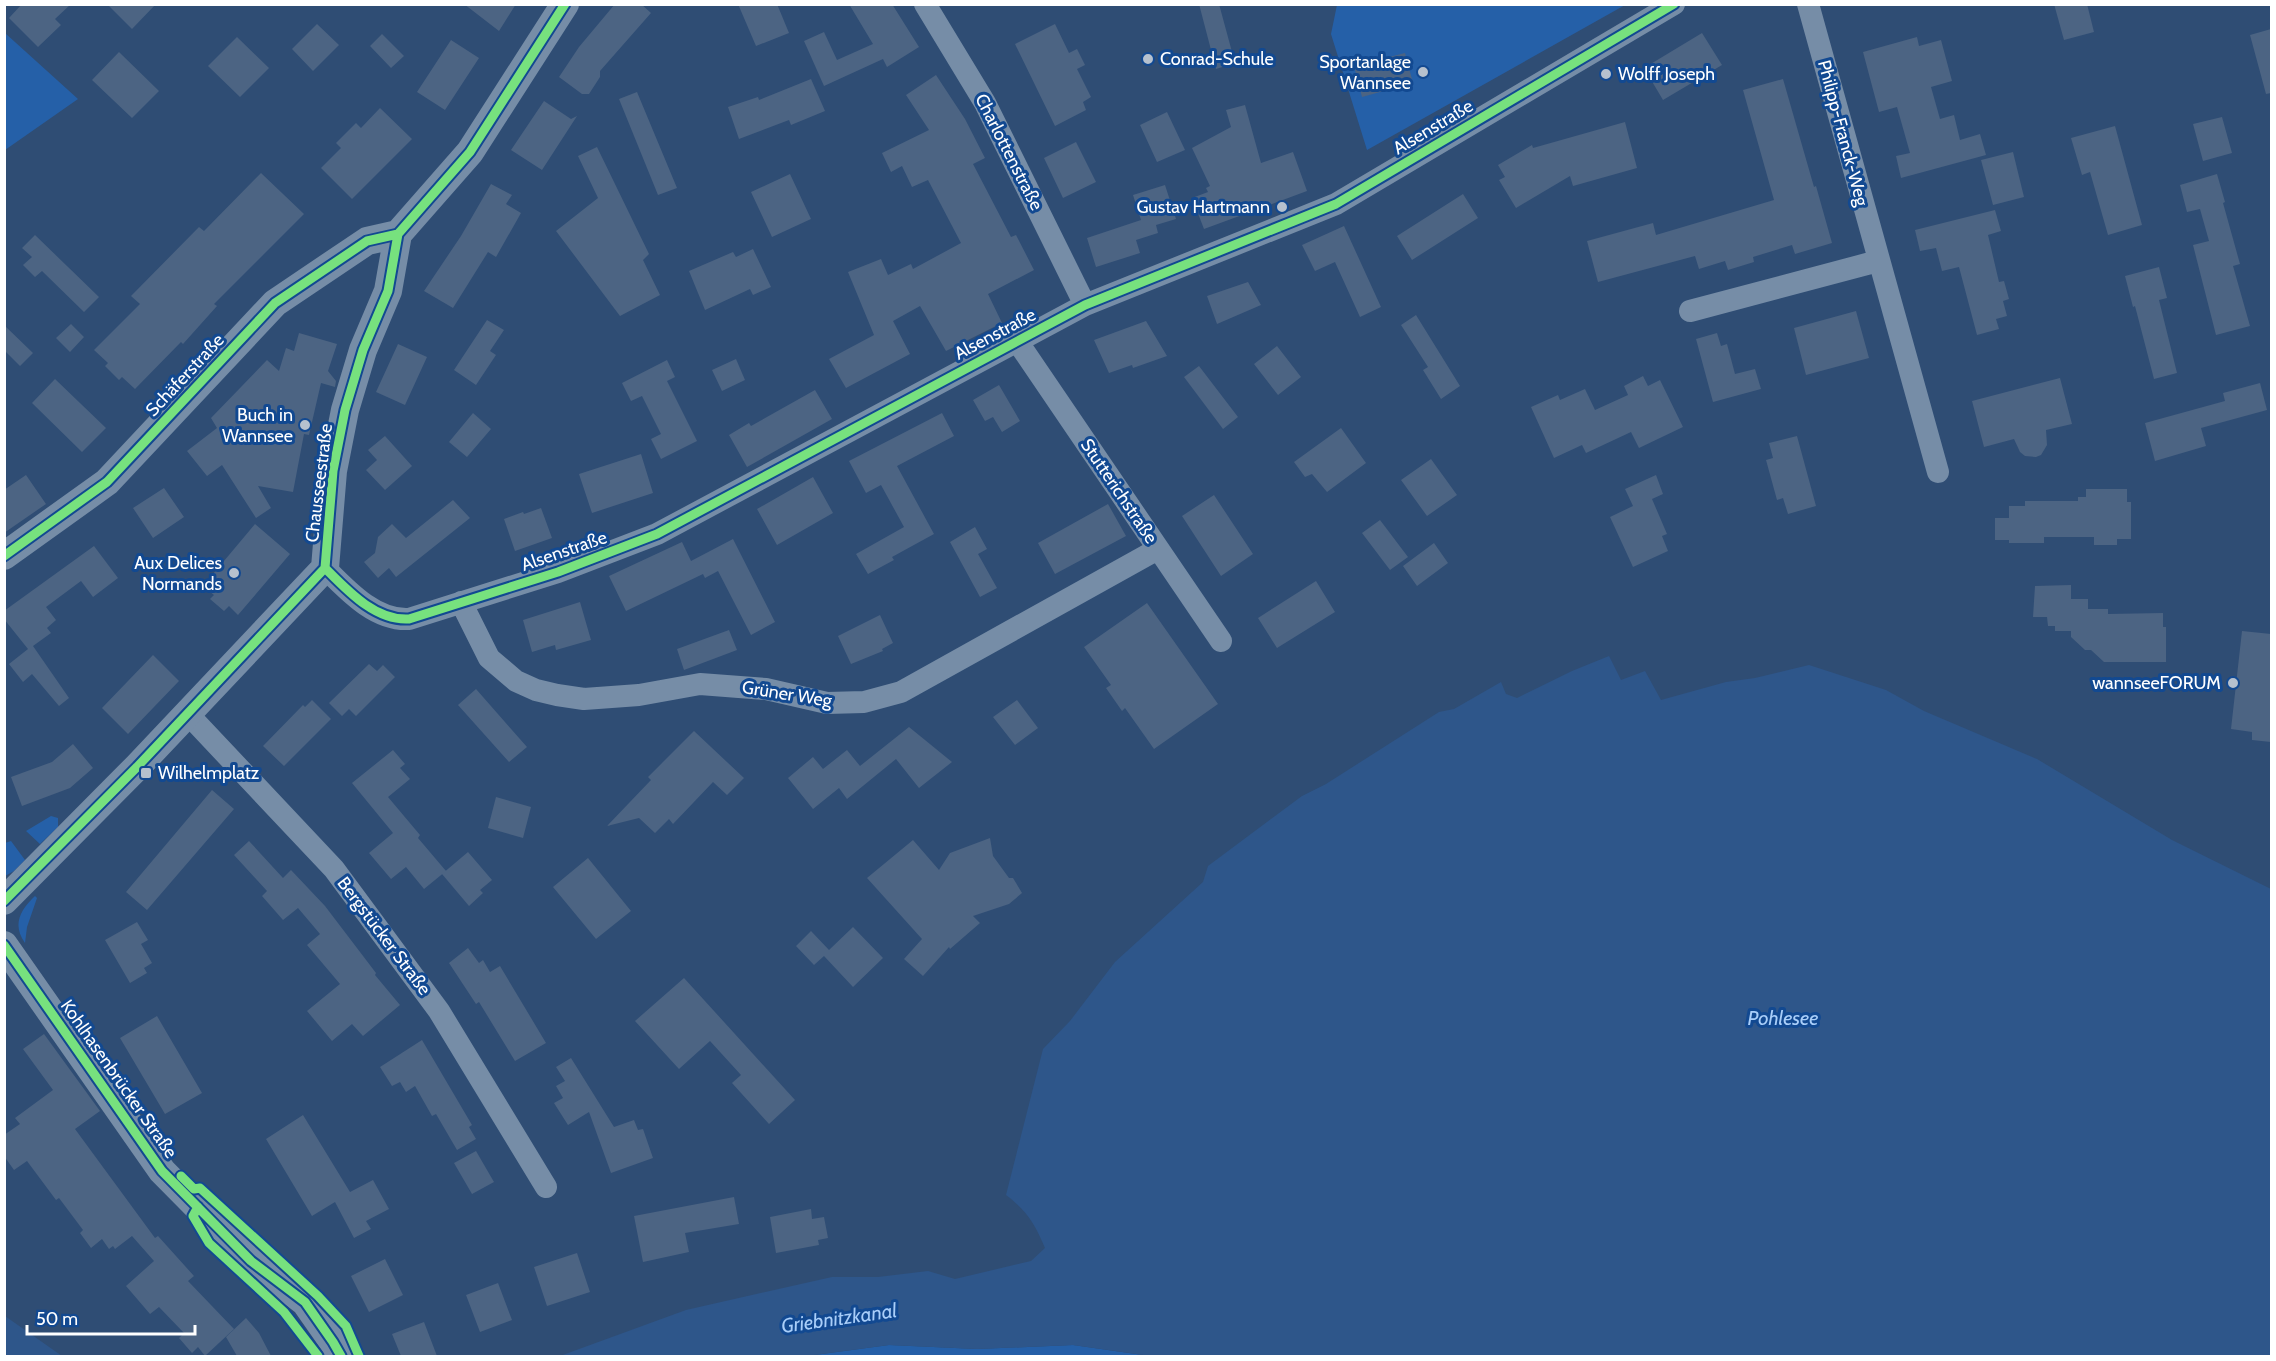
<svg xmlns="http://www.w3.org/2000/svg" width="2276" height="1361" viewBox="0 0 2276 1361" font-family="Cabin,sans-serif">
	<rect width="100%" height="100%" fill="#2f4d74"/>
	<path fill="#2560a8" d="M 1337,5 L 1625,5 L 1367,150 L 1331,34 Z
		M 5,33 L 78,99 L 5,150 Z
		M 51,816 L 58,818 L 58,827 L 40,844 L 26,831 Z
		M 11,841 L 25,860 L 14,871 L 5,876 L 5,843 Z
		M 35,896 L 37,898 L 27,927 L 25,943 C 12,925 20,910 35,896 Z
		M 889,1345 L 977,1349 L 1073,1345 L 1150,1356 L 807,1356 Z"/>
	<path fill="#2e568a" d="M 1609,656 L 1621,680 L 1645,671 L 1661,700 L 1726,682 L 1755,678 L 1809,665 L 1886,690 L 1924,711 L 2037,759 L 2172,840 L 2271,889 L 2271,1356 L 1150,1356 L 1073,1345 L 977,1349 L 889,1345 L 807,1356 L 560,1356 L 686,1310 L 832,1277 L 878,1277 L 928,1271 L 955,1279 L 1031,1261 L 1045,1248 C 1035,1224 1027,1211 1006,1195 L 1043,1049 L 1070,1021 L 1115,962 L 1203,882 L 1208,866 L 1302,796 L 1326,784 L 1439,712 L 1454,709 L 1501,682 L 1506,694 L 1517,698 L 1572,671 Z
		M 5,1316 L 62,1356 L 5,1356 Z"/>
	<path fill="#4c6483" d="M 22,4 L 71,4 L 55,19 L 61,25 L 38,47 L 9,18 Z
		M 107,4 L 156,4 L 132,29 Z
		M 464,4 L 516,4 L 499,31 Z
		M 615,4 L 641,4 L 651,13 L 600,71 L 600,77 L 589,94 L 582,94 L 559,77 L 579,47 Z
		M 738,4 L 777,4 L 789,33 L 756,46 Z
		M 849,4 L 892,4 L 919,47 L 887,67 L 883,59 L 824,86 L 804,41 L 824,32 L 837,60 L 873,44 Z
		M 1199,4 L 1219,4 L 1235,63 L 1216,69 Z
		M 2054,4 L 2087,4 L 2094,32 L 2064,40 Z
		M 317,24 L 339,45 L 313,71 L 292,49 Z
		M 1055,24 L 1069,53 L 1077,49 L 1085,65 L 1077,69 L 1091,97 L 1083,102 L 1086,110 L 1055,126 L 1015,44 Z
		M 2271,29 L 2271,93 L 2266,94 L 2250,35 Z
		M 1702,33 L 1722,65 L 1663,100 L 1644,68 Z
		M 382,34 L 404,56 L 391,68 L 370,46 Z
		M 237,37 L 269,68 L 240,97 L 208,66 Z
		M 1917,37 L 1919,46 L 1941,40 L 1952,81 L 1931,87 L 1940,119 L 1954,115 L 1960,140 L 1980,134 L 1986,155 L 1901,178 L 1896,156 L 1910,153 L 1897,107 L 1879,112 L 1863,52 Z
		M 451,40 L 479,58 L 445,110 L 417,92 Z
		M 119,52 L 159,91 L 132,118 L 92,80 Z
		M 1405,53 L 1413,83 L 1362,97 L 1354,66 Z
		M 936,75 L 965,119 L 985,158 L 973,164 L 1011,237 L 1016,235 L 1034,270 L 988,294 L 1002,323 L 946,351 L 920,306 L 893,321 L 910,354 L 846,388 L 829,359 L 874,335 L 848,272 L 881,259 L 888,275 L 911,264 L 913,269 L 961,243 L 928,180 L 912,187 L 902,166 L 891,172 L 882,153 L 929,130 L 906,95 Z
		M 811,79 L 825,111 L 791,125 L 789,120 L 739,139 L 728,107 L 758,97 L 759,100 Z
		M 1783,79 L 1814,187 L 1816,186 L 1832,243 L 1795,254 L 1792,245 L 1753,257 L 1754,262 L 1728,270 L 1725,261 L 1699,269 L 1695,256 L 1598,282 L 1587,241 L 1653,223 L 1656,235 L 1774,200 L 1743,90 Z
		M 637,92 L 677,188 L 658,195 L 619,99 Z
		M 544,101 L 571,119 L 577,116 L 542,170 L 511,150 Z
		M 1245,105 L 1261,163 L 1293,152 L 1307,191 L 1204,229 L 1192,198 L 1208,192 L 1206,188 L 1210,186 L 1192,148 L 1231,127 L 1226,110 Z
		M 380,108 L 412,139 L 352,199 L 321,168 L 341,148 L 336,143 L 356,123 L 361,128 Z
		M 1167,112 L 1185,150 L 1157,162 L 1140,125 Z
		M 2222,117 L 2232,153 L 2203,161 L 2193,124 Z
		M 1625,122 L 1637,168 L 1573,186 L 1570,176 L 1516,208 L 1499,180 L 1505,177 L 1498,165 L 1532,145 L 1533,148 Z
		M 2115,126 L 2142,225 L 2108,235 L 2090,172 L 2082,175 L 2071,138 Z
		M 1076,142 L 1096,182 L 1063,198 L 1044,158 Z
		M 597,147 L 649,254 L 643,260 L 660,295 L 620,316 L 556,231 L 598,198 L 578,156 Z
		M 2013,152 L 2024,197 L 1993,205 L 1981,160 Z
		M 261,173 L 304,214 L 214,304 L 217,306 L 183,344 L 181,342 L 135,389 L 122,377 L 119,380 L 105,366 L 108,363 L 94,350 L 140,304 L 131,296 L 199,227 L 204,231 Z
		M 790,174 L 811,219 L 772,237 L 751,192 Z
		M 2217,174 L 2225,202 L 2223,203 L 2240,264 L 2233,266 L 2250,326 L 2216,335 L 2193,245 L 2209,241 L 2200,209 L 2187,212 L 2180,185 Z
		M 491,184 L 512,195 L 506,204 L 521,213 L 496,257 L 488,252 L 453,308 L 424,291 L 461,236 Z
		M 1165,185 L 1176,219 L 1156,225 L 1158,233 L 1136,240 L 1140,253 L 1096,267 L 1087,238 L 1141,220 L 1133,195 Z
		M 1463,194 L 1478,218 L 1412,260 L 1397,236 Z
		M 1995,210 L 2001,231 L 1988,235 L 1999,282 L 2004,281 L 2009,299 L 2003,301 L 2007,316 L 1996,319 L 1999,329 L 1977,335 L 1959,267 L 1942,271 L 1936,248 L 1920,251 L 1915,230 Z
		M 1344,226 L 1381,307 L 1360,317 L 1335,262 L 1315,271 L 1302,245 Z
		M 35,235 L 99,297 L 84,312 L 42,271 L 35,277 L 23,265 L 32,257 L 22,248 Z
		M 753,249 L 771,287 L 753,295 L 750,289 L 705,310 L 689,271 L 733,252 L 736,257 Z
		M 2159,267 L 2167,298 L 2159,300 L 2177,373 L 2154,379 L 2135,306 L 2133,307 L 2125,276 Z
		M 1248,282 L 1261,305 L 1217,324 L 1207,296 Z
		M 1856,311 L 1869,358 L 1806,375 L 1794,328 Z
		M 1416,315 L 1460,386 L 1441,399 L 1423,370 L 1428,367 L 1401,325 Z
		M 487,320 L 504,330 L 490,351 L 496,355 L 476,385 L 454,370 Z
		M 1146,321 L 1167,356 L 1133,368 L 1132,365 L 1109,373 L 1094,340 Z
		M 71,324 L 84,337 L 70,352 L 56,338 Z
		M 4,325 L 33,353 L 20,366 L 4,350 Z
		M 299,333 L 337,344 L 328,371 L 336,381 L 335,387 L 321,383 L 309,435 L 304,434 L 293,492 L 258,486 L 271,508 L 256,518 L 222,465 L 207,476 L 187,451 L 217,428 L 211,418 L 267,360 L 279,371 L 286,348 L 294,351 Z
		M 1717,333 L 1721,346 L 1727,344 L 1735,374 L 1755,369 L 1761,389 L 1713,402 L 1696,339 Z
		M 398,344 L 427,357 L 405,405 L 376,392 Z
		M 1277,346 L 1301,377 L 1278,395 L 1254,364 Z
		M 736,359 L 745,380 L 722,391 L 712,370 Z
		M 667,360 L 675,377 L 667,381 L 697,441 L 661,459 L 651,439 L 661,434 L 642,396 L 631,401 L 622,383 Z
		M 1199,366 L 1238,417 L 1223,429 L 1184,377 Z
		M 1643,376 L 1648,386 L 1660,380 L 1683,427 L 1639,448 L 1631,432 L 1586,453 L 1582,445 L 1554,458 L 1531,407 L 1558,395 L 1560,400 L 1585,389 L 1595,410 L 1628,395 L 1624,386 Z
		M 2060,378 L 2072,424 L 2046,430 L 2047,445 L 2041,455 L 2036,457 L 2025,456 L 2020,452 L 2014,439 L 1984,447 L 1972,401 Z
		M 55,379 L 106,428 L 82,452 L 32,403 Z
		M 2260,383 L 2267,410 L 2201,428 L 2206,446 L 2155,461 L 2145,423 L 2225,401 L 2223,393 Z
		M 999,385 L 1020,421 L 1002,432 L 993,417 L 985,421 L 973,400 Z
		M 815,390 L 832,419 L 747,467 L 729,435 L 749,423 L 751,426 Z
		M 473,413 L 491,429 L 467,457 L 449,442 Z
		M 942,413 L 954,436 L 897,466 L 934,534 L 892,557 L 894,560 L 868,574 L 856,554 L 904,527 L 881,485 L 866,493 L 849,461 Z
		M 1341,428 L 1366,463 L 1327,492 L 1312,474 L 1305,477 L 1294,462 Z
		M 385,436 L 412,466 L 385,490 L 366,470 L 377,460 L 368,450 Z
		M 1797,436 L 1816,506 L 1788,514 L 1783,498 L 1777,500 L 1766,460 L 1773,458 L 1769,443 Z
		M 641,454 L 653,493 L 592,513 L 579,474 Z
		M 1431,459 L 1457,495 L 1427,516 L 1401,480 Z
		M 26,475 L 46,504 L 4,533 L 4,490 Z
		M 1656,475 L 1663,494 L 1652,499 L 1667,534 L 1662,536 L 1668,551 L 1633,567 L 1610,517 L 1633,506 L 1625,489 Z
		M 813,477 L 833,513 L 777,545 L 757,509 Z
		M 164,488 L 184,517 L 153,538 L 133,508 Z
		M 2086,489 L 2127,489 L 2127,502 L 2131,502 L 2131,539 L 2117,539 L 2117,545 L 2094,545 L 2094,537 L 2044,537 L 2044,543 L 2009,543 L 2009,540 L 1995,540 L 1995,518 L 2009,518 L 2009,506 L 2025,506 L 2025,501 L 2078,501 L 2078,497 L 2086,497 Z
		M 1214,495 L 1253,554 L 1221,576 L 1182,516 Z
		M 453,500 L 470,518 L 396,577 L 389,568 L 378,578 L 364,562 L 375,553 L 378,537 L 392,524 L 406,538 Z
		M 1108,504 L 1126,536 L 1055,574 L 1038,543 Z
		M 541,508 L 552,538 L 515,551 L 504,519 L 523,512 L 524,514 Z
		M 1380,520 L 1408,557 L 1390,570 L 1362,533 Z
		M 255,524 L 290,554 L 238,615 L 229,606 L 224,611 L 210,599 L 214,595 L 203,586 Z
		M 975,527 L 987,549 L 978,554 L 997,588 L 980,597 L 950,542 Z
		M 733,539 L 775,622 L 751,635 L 718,571 L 705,578 L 703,574 L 626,611 L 609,576 L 682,542 L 691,561 Z
		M 1434,543 L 1448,563 L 1417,586 L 1403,566 Z
		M 94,546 L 118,578 L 93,597 L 81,581 L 46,607 L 56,620 L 47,628 L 51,633 L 33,646 L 69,698 L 59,706 L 32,674 L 23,682 L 9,664 L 28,649 L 4,619 L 4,611 Z
		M 1316,581 L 1335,612 L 1277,648 L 1258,618 Z
		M 2071,585 L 2071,599 L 2088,599 L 2088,609 L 2108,609 L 2108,614 L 2163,613 L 2163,627 L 2166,627 L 2166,662 L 2104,662 L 2091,650 L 2085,650 L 2071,637 L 2071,631 L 2055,631 L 2055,626 L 2048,626 L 2047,617 L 2033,617 L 2035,586 Z
		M 580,602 L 591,640 L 556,650 L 555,645 L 532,652 L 523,620 Z
		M 1147,603 L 1218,704 L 1154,749 L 1125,708 L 1122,711 L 1106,688 L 1111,685 L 1084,647 Z
		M 880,615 L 893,643 L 882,649 L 883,651 L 851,664 L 838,636 Z
		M 729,630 L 737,650 L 684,670 L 677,649 Z
		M 2242,631 L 2271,634 L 2271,742 L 2252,740 L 2252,732 L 2231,729 Z
		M 153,655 L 179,681 L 128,734 L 102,708 Z
		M 369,664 L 377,671 L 383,665 L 395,677 L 356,716 L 349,709 L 342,716 L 329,703 Z
		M 476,689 L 527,747 L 509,762 L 458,705 Z
		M 312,700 L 331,719 L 284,766 L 263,746 L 303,705 L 305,707 Z
		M 1017,700 L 1038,728 L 1015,745 L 993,717 Z
		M 909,727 L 952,762 L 919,788 L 896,759 L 847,799 L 839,788 L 813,809 L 788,778 L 813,757 L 823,769 L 847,750 L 860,766 Z
		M 694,731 L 744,778 L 727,795 L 713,782 L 673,824 L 669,819 L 655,833 L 639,818 L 607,826 L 651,780 L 648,777 Z
		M 73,744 L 93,768 L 70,788 L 22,806 L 11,777 L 52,762 Z
		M 393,750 L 405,764 L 400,768 L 410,779 L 388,797 L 420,835 L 418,838 L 446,871 L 424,889 L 406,867 L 391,879 L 369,853 L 393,833 L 352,783 Z
		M 212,790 L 234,809 L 147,910 L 126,892 Z
		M 496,797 L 531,807 L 523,838 L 488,828 Z
		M 990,838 L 993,856 L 1009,878 L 1013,878 L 1022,893 L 1009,904 L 973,916 L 980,923 L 950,949 L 949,947 L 923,976 L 904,959 L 922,939 L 867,878 L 913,840 L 939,870 L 950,853 Z
		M 249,841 L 283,878 L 291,870 L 325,906 L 376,973 L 375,975 L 400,1005 L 363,1036 L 352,1024 L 332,1041 L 307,1011 L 340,984 L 307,945 L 320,934 L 298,908 L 283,920 L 262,896 L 267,891 L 234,855 Z
		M 468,852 L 492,880 L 480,890 L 483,893 L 469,906 L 442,874 Z
		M 588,858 L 631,911 L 596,939 L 553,887 Z
		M 137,922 L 148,940 L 141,944 L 152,963 L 144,968 L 147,973 L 130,983 L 105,940 Z
		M 853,927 L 883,958 L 853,987 L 824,956 L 814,965 L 796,946 L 811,931 L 829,950 Z
		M 468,948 L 479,963 L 483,960 L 490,972 L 500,966 L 546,1043 L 515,1061 L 479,1002 L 476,1004 L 449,963 Z
		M 684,978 L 795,1100 L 769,1124 L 732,1083 L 741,1075 L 710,1041 L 679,1069 L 635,1021 Z
		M 157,1016 L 202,1093 L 165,1114 L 120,1038 Z
		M 44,1034 L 100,1111 L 75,1129 L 155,1238 L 158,1236 L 194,1276 L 188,1281 L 234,1329 L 205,1356 L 198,1347 L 192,1353 L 179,1338 L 184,1333 L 159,1307 L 150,1314 L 126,1286 L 154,1261 L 132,1236 L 115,1249 L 113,1246 L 109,1249 L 102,1239 L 91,1248 L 80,1233 L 83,1230 L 59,1198 L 56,1200 L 27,1161 L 14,1170 L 4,1156 L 4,1135 L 20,1124 L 15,1118 L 53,1090 L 23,1049 Z
		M 422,1040 L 472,1125 L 469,1127 L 476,1139 L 457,1150 L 436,1114 L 432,1116 L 415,1086 L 406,1092 L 400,1082 L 392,1086 L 380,1067 Z
		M 571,1058 L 614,1127 L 634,1120 L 638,1130 L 643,1129 L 653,1158 L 611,1173 L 589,1112 L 568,1125 L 554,1103 L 563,1098 L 556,1086 L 565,1081 L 556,1067 Z
		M 303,1115 L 350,1192 L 373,1180 L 389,1209 L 366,1221 L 371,1229 L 354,1238 L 335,1202 L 312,1216 L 266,1139 Z
		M 476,1151 L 494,1182 L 472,1194 L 454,1163 Z
		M 734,1197 L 739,1224 L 685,1233 L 689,1252 L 643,1262 L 634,1216 Z
		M 811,1209 L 812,1219 L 824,1217 L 828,1238 L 818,1240 L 819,1245 L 776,1253 L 770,1217 Z
		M 577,1253 L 590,1292 L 547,1306 L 534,1267 Z
		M 385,1259 L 403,1295 L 369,1312 L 351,1276 Z
		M 498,1283 L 512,1320 L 480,1332 L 466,1295 Z
		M 246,1318 L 259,1333 L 271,1356 L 237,1356 L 226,1337 Z
		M 424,1322 L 437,1356 L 401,1356 L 392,1334 Z"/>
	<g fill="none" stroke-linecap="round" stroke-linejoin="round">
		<path stroke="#768da7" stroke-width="22" d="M 925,4 L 985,103 L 1085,305
			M 1808,4 L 1938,472
			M 1690,311 L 1878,261
			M 1017,341 L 1221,641
			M 325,568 C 347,590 375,621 409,619 L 558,572 L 657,534 L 1085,305 L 1336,204 L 1674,4
			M 461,602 L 489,658 L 516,681 L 536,690 L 557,695 L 584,699 L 639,695 L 700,684 L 766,689 L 827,703 L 864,702 L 901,692 L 1158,549
			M 187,713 L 334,869 L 439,1011 L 546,1187"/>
		<path stroke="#768da7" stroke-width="28" d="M 4,556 L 107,482 L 275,303 L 367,241 L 398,234
			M 4,901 L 137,767 L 325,568 L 333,471 L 345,410 L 363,350 L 388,291 L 398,234 L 470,152 L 565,4
			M 4,945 L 162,1171 L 251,1261 L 305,1302 L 333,1342 L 341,1356"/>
		<defs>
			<path id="cycleway" d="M 4,556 L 107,482 L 275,303 L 367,241 L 398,234
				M 325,568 C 347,590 375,621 409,619 L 558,572 L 657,534 L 1085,305 L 1336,204 L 1674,4
				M 4,901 L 137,767 L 325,568 L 333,471 L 345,410 L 363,350 L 388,291 L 398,234 L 470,152 L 565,4
				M 4,945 L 162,1171 L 251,1261 L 305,1302 L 333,1342 L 341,1356
				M 181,1176 L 194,1189 L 200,1188 L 318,1296 L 346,1326 L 359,1356
				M 198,1207 L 193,1216 L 209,1243 L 284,1312 L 318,1356"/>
		</defs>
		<use href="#cycleway" stroke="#124991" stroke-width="13"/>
		<use href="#cycleway" stroke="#77e17e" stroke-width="9"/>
	</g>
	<g fill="#b6c1ce" stroke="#124991" stroke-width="2">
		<circle cx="1148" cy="59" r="6"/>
		<circle cx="1423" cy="72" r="6"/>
		<circle cx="1606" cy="74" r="6"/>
		<circle cx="1282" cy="207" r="6"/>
		<circle cx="305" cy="425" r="6"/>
		<circle cx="234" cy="573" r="6"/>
		<circle cx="2233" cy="683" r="6"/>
		<rect x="140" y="767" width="12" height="12" rx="3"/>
	</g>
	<g text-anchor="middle" stroke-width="6" stroke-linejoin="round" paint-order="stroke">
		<g font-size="18" fill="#fff" stroke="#124991" text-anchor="end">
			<text x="1160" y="65" text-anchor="start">Conrad-Schule</text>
			<text x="1411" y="68">Sportanlage<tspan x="1411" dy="21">Wannsee</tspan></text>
			<text x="1618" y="80" text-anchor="start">Wolff Joseph</text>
			<text x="1270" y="213">Gustav Hartmann</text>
			<text x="293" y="421">Buch in<tspan x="293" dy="21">Wannsee</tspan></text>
			<text x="222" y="569">Aux Delices<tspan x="222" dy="21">Normands</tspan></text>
			<text x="2221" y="689">wannseeFORUM</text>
			<text x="158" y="779" text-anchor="start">Wilhelmplatz</text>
		</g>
		<g font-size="18" fill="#fff" stroke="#124991">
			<text transform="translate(1433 127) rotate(-31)" y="6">Alsenstraße</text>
			<text transform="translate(1843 133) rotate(75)" y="6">Philipp-Franck-Weg</text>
			<text transform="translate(1009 152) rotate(63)" y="6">Charlottenstraße</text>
			<text transform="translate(995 334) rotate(-28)" y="6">Alsenstraße</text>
			<text transform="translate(185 375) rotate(-47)" y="6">Schäferstraße</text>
			<text transform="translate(319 483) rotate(-83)" y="6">Chausseestraße</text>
			<text transform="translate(1119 491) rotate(56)" y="6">Stutterichstraße</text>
			<text transform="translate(564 551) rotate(-19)" y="6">Alsenstraße</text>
			<text transform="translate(787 694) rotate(9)" y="6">Grüner Weg</text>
			<text transform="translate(384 936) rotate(53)" y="6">Bergstücker Straße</text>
			<text transform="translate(119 1079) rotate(55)" y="6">Kohlhasenbrücker Straße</text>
		</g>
		<g font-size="20" font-style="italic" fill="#a9cef9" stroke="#124991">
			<text x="1783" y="1025">Pohlesee</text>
			<text transform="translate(839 1318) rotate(-8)" y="7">Griebnitzkanal</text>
		</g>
	</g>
	<rect width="2276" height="1361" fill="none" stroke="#ffffff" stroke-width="12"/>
	<path d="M27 1325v9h168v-9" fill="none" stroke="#ffffff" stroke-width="3"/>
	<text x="36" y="1325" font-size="18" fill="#ffffff" stroke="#124991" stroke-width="4.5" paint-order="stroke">50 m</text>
</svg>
